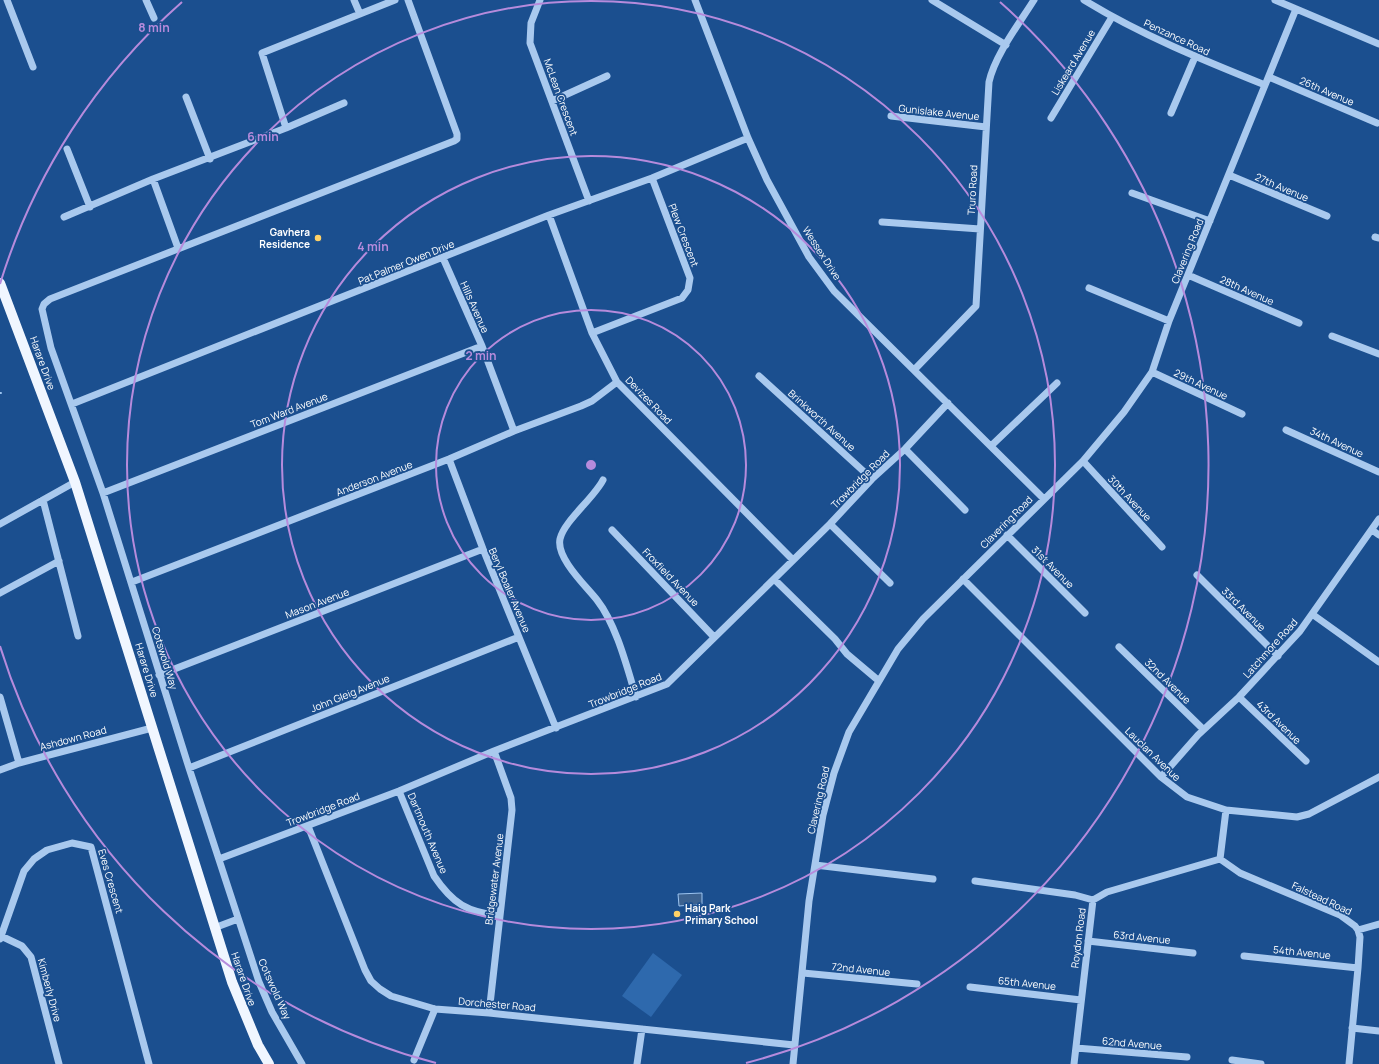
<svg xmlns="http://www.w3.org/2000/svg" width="1379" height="1064" viewBox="0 0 1379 1064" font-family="Manrope,sans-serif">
	<rect width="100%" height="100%" fill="#1b4f8f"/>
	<path fill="#2e69ad" d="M 653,953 L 682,975 L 651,1017 L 622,996 Z"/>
	<path fill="#3c6290" stroke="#9cc4f0" d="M 702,893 L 702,904 L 679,906 L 678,894 Z"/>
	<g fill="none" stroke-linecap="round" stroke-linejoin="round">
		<path stroke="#9cc4f0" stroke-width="2" d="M 0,393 L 1,393"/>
		<path stroke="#a9c9ee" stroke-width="7" d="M 7,0 L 33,67
			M 146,0 L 154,18
			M 354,0 L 360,14
			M 540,0 L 531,23 L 530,43 L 589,201
			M 695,0 L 748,138 L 767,180 L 809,257 L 834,291 L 1044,499
			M 932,0 L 1006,45
			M 1084,0 C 1141,35 1203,60 1265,85
			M 1275,0 L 1379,44
			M 1269,77 L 1377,123
			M 186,97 L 210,159
			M 552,101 L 607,76
			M 1171,113 L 1195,57
			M 891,116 L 986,127
			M 1051,118 L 1112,17
			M 286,128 L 344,103
			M 67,149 L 90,207
			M 1229,175 L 1327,216
			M 153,179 L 178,248
			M 1132,193 L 1210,221
			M 549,215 L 592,333 L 617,382 L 793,560
			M 64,217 L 153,179 L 286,128 L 262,53 L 395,0
			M 882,222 L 980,229
			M 1375,237 L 1379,238
			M 443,258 L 482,346 L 514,431
			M 1188,275 L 1299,323
			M 1089,288 L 1169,321
			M 592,333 L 682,298 L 688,290 L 690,278 L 652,178
			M 1332,336 L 1379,354
			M 915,369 L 976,306 L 989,82 C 995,55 1019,24 1034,0
			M 1152,372 L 1242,414
			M 759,376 L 872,479
			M 72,404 L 549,215 L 652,178 L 748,138
			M 1286,430 L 1379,472
			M 992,445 L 1057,383
			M 905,449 L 965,510
			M 449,459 L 483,549 L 556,728
			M 1083,461 L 1162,547
			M 603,480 C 594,498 564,521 560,539 C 556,558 586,586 597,600 C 616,624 627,667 636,697
			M 103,493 L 482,346
			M 43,500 L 78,636
			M 0,524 L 75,482
			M 830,524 L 890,583
			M 612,530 L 714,637
			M 1372,530 L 1379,535
			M 1007,535 L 1085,613
			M 1197,575 L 1278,656
			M 774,579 L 835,639 L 847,654 L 879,681
			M 963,579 L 1161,777 L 1187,797 L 1226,810 L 1297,817 L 1309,814 L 1379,777
			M 132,582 L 449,459 L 514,431 L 581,406 L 592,401 L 617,382
			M 0,593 L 59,561
			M 1312,614 L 1379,662
			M 1119,647 L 1203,729
			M 159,675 L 483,549
			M 0,697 L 19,763
			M 1239,697 L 1306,761
			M 189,768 L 519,637
			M 0,770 L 19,763 L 152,728
			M 1161,777 L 1198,735 L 1239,697 L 1300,631 L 1379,519
			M 399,791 L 434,876 C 453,904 467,912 500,916
			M 308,826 L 365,970 L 371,981 L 380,989 L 391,996 L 435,1009 L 489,1013 L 794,1045
			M 219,859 L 399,791 L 494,751 L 667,684 L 830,524 L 872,479 L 905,449 L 948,403
			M 1220,859 L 1240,873 L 1340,915 L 1355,926 L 1358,930 L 1360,937 L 1358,968 L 1349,1064
			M 1220,859 L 1226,810
			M 815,865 L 933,879
			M 975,881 L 1075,895 L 1093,900
			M 214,928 L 238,919
			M 1358,930 L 1379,924
			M 1,936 L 22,946 L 31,957 L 59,1064
			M 0,939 L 24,871 L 34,859 L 47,850 L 72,843 L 91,847 L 149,1064
			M 1088,941 L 1193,953
			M 1244,956 L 1358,968
			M 803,973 L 917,984
			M 970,987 L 1081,1000
			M 489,1013 L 512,810 L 511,798 L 494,751
			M 1352,1028 L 1379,1031
			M 1076,1048 L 1187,1057
			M 414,1060 L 435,1009
			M 1232,1060 L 1261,1064
			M 302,1064 L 272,1012 L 259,982 L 189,768 L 103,493 L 51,348 L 42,309 L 44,304 L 50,299 L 454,141 L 457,139 L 457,134 L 408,0
			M 637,1064 L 642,1029
			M 793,1064 L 809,901 L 823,815 L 834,773 L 849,732 L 898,649 L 923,619 L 1083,461 L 1124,412 L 1152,372 L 1169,321 L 1296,9
			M 1074,1064 L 1093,900 L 1107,892 L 1220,859"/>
		<path stroke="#f0f6ff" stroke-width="10" d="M 0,283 L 75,482 L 232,982 L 258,1045 L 269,1064"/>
	</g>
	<g fill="none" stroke="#b68bdc" stroke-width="2">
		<circle cx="591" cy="465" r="155"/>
		<circle cx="591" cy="465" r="309"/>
		<circle cx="591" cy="465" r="464"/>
		<path d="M436 1063A618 618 0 0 1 0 646M0 284A618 618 0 0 1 182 2M1000 2A618 618 0 0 1 746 1063"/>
	</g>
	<g fill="#ffd166" stroke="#1b4f8f" stroke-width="1.5">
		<circle cx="318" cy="238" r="4"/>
		<circle cx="677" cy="914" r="4"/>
	</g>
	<g text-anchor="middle" stroke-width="3.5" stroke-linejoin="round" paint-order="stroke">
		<g font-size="10" fill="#fff" stroke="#1b4f8f">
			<text transform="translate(1177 37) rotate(25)" y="4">Penzance Road</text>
			<text transform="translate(1073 62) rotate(-59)" y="4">Liskeard Avenue</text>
			<text transform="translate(1327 91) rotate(23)" y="4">26th Avenue</text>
			<text transform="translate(561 97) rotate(70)" y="4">McLean Crescent</text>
			<text transform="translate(939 112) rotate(6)" y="4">Gunislake Avenue</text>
			<text transform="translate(1282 187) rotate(23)" y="4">27th Avenue</text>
			<text transform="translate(972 190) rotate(-87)" y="4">Truro Road</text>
			<text transform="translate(684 235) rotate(69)" y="4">Plew Crescent</text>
			<text transform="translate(1187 251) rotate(-68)" y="4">Clavering Road</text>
			<text transform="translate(822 253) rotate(57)" y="4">Wessex Drive</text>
			<text transform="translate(406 262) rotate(-22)" y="4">Pat Palmer Owen Drive</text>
			<text transform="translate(1247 290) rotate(24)" y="4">28th Avenue</text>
			<text transform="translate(475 307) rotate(66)" y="4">Hills Avenue</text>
			<text transform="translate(43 363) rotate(70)" y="4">Harare Drive</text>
			<text transform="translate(1201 384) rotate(25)" y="4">29th Avenue</text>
			<text transform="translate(649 400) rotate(46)" y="4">Devizes Road</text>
			<text transform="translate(289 410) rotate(-21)" y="4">Tom Ward Avenue</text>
			<text transform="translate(822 420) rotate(42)" y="4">Brinkworth Avenue</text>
			<text transform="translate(1337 442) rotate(25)" y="4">34th Avenue</text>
			<text transform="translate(374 478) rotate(-21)" y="4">Anderson Avenue</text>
			<text transform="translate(860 479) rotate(-45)" y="4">Trowbridge Road</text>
			<text transform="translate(1130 498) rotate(47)" y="4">30th Avenue</text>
			<text transform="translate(1006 522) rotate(-45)" y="4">Clavering Road</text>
			<text transform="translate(1053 567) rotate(45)" y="4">31st Avenue</text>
			<text transform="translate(671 577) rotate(46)" y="4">Froxfield Avenue</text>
			<text transform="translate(510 590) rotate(67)" y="4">Beryl Boaler Avenue</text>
			<text transform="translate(317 603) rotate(-21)" y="4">Mason Avenue</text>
			<text transform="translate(1244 609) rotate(45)" y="4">33rd Avenue</text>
			<text transform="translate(1270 648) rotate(-48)" y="4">Latchmore Road</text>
			<text transform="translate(165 658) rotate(73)" y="4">Cotswold Way</text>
			<text transform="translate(147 670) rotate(73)" y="4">Harare Drive</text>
			<text transform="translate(1168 681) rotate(44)" y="4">32nd Avenue</text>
			<text transform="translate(625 690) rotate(-22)" y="4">Trowbridge Road</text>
			<text transform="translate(350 693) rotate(-22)" y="4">John Gleig Avenue</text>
			<text transform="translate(1279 722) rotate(44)" y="4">43rd Avenue</text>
			<text transform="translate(73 738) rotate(-15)" y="4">Ashdown Road</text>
			<text transform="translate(1153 754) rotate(44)" y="4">Lauclan Avenue</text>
			<text transform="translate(818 800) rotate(-77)" y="4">Clavering Road</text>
			<text transform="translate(323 809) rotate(-21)" y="4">Trowbridge Road</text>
			<text transform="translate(428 833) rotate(67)" y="4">Dartmouth Avenue</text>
			<text transform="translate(494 879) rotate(-83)" y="4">Bridgewater Avenue</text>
			<text transform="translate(111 881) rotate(74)" y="4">Eves Crescent</text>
			<text transform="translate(1322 898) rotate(25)" y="4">Falstead Road</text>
			<text transform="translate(1142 937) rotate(6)" y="4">63rd Avenue</text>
			<text transform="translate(1078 938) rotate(-83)" y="4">Roydon Road</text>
			<text transform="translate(1302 952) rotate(6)" y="4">54th Avenue</text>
			<text transform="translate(861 969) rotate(6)" y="4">72nd Avenue</text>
			<text transform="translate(244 979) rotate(71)" y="4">Harare Drive</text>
			<text transform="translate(1027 983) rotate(6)" y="4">65th Avenue</text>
			<text transform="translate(275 989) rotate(66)" y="4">Cotswold Way</text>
			<text transform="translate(50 990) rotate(75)" y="4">Kimberly Drive</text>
			<text transform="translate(497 1004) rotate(5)" y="4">Dorchester Road</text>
			<text transform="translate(1132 1043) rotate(5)" y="4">62nd Avenue</text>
		</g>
		<g font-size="10" font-weight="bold" fill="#fff" stroke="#1b4f8f" text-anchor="end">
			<text x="310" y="236">Gavhera<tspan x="310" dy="12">Residence</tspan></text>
			<text x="685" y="912" text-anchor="start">Haig Park<tspan x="685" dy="12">Primary School</tspan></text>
		</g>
	</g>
	<circle cx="591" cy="465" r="6" fill="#b68bdc" stroke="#1b4f8f" stroke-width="2"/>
	<g font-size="12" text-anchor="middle" font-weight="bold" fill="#b68bdc" stroke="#1b4f8f" stroke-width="3.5" stroke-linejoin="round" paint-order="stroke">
		<text x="154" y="32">8 min</text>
		<text x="263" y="141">6 min</text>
		<text x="373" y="251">4 min</text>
		<text x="481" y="360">2 min</text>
	</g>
</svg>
